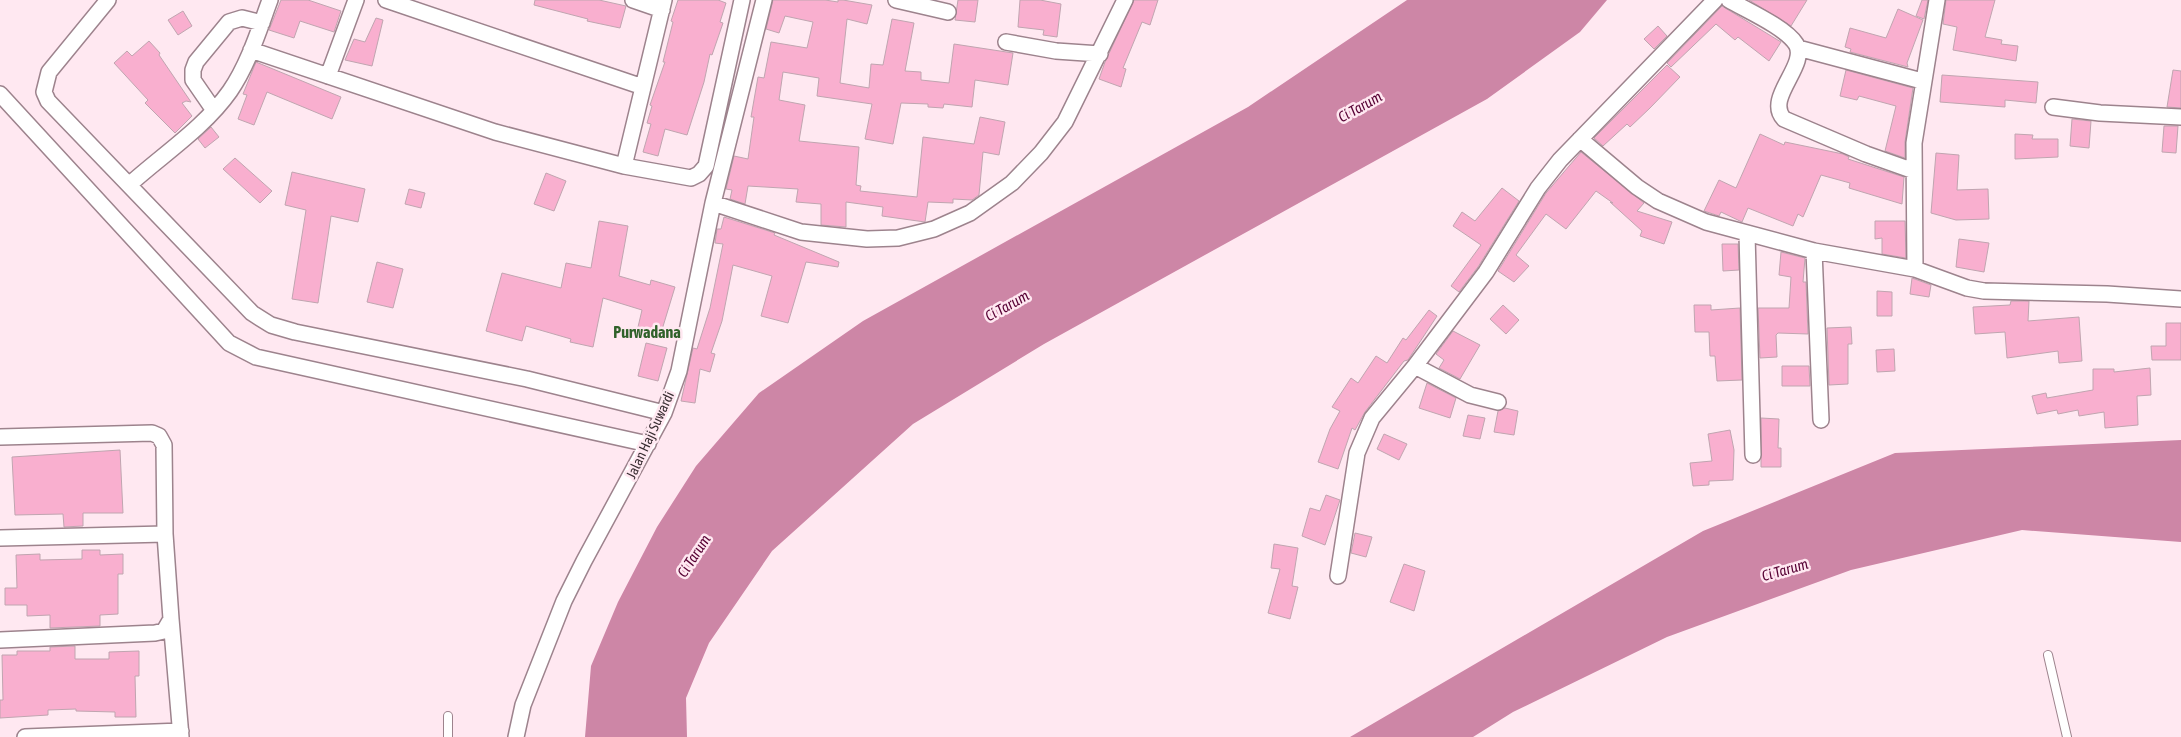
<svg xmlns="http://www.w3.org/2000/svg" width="2181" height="737" viewBox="0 0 2181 737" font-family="'Asap Condensed',sans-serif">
	<rect width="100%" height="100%" fill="#ffe8f1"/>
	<path fill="#cd86a6" d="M 1407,0 L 1607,0 L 1580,32 L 1487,99 L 1044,344 L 913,424 L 772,551 L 709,643 L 686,698 L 687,737 L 585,737 L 591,666 L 618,602 L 657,527 L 696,466 L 759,393 L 863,321 L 1248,107 Z
		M 2181,440 L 2181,542 L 2022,530 L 1851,570 L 1667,637 L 1513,712 L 1473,737 L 1350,737 L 1703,531 L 1895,453 Z"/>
	<path fill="#f9afcf" stroke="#c0a5b0" d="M 281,0 L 308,0 L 341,11 L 334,32 L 300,21 L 294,38 L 269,30 Z
		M 535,0 L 599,0 L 626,6 L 620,28 L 587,21 L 588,19 L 534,5 Z
		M 678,0 L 718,0 L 726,3 L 720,22 L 723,23 L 712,55 L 710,54 L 704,82 L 687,135 L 665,129 L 658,156 L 643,152 L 651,124 L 647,123 L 652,106 L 650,105 L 665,62 L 663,62 L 673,22 L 671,21 Z
		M 773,0 L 825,0 L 838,2 L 838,0 L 843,0 L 872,5 L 867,24 L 847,19 L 840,83 L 869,88 L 871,64 L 883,65 L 892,19 L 914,23 L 905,71 L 921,72 L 921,80 L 949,83 L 954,44 L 1013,53 L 1008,85 L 975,80 L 972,107 L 944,104 L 943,108 L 928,107 L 928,104 L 901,103 L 893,144 L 865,139 L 872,104 L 817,96 L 819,78 L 783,72 L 779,100 L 805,105 L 799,141 L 859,147 L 856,185 L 861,186 L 860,191 L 917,197 L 923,137 L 974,144 L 980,117 L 1005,122 L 999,155 L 983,152 L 979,195 L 972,200 L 953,199 L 953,203 L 928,202 L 925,222 L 882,216 L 883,207 L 846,202 L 846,227 L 821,225 L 821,204 L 796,202 L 798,189 L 748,186 L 745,204 L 730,199 L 732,190 L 726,189 L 734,156 L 748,159 L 754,117 L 751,117 L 758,77 L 764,78 L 771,42 L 807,48 L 813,22 L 785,16 L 779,33 L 766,29 Z
		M 958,0 L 978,0 L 975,22 L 955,20 Z
		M 1020,0 L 1040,0 L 1061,4 L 1057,37 L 1043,35 L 1044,30 L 1018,27 Z
		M 1134,0 L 1158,0 L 1150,25 L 1142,22 L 1123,68 L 1126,69 L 1121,87 L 1099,79 L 1105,62 Z
		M 1749,0 L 1807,0 L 1791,26 Z
		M 1922,0 L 1928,0 L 1924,19 L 1916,16 Z
		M 1946,0 L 1995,0 L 1985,37 L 2002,40 L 2001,44 L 2018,46 L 2016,61 L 1953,50 L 1957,27 L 1943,24 Z
		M 1722,6 L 1781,42 L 1769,61 L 1738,37 L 1735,40 L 1716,24 L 1671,67 L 1667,63 Z
		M 1898,9 L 1923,20 L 1907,63 L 1908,67 L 1850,52 L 1851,49 L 1845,47 L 1850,28 L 1886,38 Z
		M 183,11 L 192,26 L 178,35 L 168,20 Z
		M 376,18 L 383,20 L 372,66 L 345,60 L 354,39 L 365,42 Z
		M 1658,26 L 1667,36 L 1654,49 L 1644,39 Z
		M 149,41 L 160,53 L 159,55 L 191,102 L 186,101 L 182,103 L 192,116 L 175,133 L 145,103 L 148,100 L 114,63 L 127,51 L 132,56 Z
		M 256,62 L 341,97 L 332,119 L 267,92 L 254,125 L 238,119 L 247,95 L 243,94 Z
		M 1667,65 L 1680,77 L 1650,108 L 1630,127 L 1627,124 L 1603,146 L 1594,138 Z
		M 1846,70 L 1913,88 L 1905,142 L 1905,158 L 1885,151 L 1896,106 L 1859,96 L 1857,100 L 1840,96 Z
		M 2173,70 L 2181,71 L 2181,108 L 2167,107 Z
		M 1942,75 L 2038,82 L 2036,103 L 2005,100 L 2005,107 L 1940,102 Z
		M 2072,119 L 2091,121 L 2089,148 L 2070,146 Z
		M 2164,126 L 2178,126 L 2176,153 L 2162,152 Z
		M 211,127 L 219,137 L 205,148 L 198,139 Z
		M 1760,134 L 1784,145 L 1785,142 L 1843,154 L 1849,157 L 1848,159 L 1904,177 L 1902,204 L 1849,188 L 1850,183 L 1821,175 L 1803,217 L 1798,214 L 1793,226 L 1748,208 L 1742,222 L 1721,212 L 1719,216 L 1704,211 L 1719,180 L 1736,188 Z
		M 2015,134 L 2033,135 L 2032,139 L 2058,139 L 2058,157 L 2015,159 Z
		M 1581,152 L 1644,203 L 1637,211 L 1672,222 L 1664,244 L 1640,236 L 1642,231 L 1610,202 L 1613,203 L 1596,191 L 1566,229 L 1546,214 L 1516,255 L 1529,266 L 1514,282 L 1498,271 L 1546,193 Z
		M 1936,153 L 1959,155 L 1957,190 L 1988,189 L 1989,219 L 1956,220 L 1931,213 Z
		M 235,158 L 272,191 L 260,203 L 223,169 Z
		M 292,172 L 365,189 L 358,222 L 331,216 L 318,303 L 292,299 L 306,210 L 285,205 Z
		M 546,173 L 566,181 L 554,211 L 534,204 Z
		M 1502,188 L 1519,201 L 1478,267 L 1459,292 L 1451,286 L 1481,245 L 1453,226 L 1462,212 L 1475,221 Z
		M 409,189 L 425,193 L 421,208 L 405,204 Z
		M 724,217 L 775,233 L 774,235 L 839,262 L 838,267 L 806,262 L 788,323 L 761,316 L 772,276 L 733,265 L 722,321 L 711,353 L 715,354 L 710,372 L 700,369 L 695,403 L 681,401 L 693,348 L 697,349 L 710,308 L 723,244 L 715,243 L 717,229 L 721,229 Z
		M 599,221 L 628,226 L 619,276 L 650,285 L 651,280 L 675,287 L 661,333 L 638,327 L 642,310 L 603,298 L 593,347 L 570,342 L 571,339 L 526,326 L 522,341 L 486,331 L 502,273 L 561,288 L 566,263 L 591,268 Z
		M 1875,221 L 1905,221 L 1906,258 L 1882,254 L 1882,238 L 1875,239 Z
		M 1959,239 L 1989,243 L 1984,272 L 1956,267 Z
		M 1722,244 L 1738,244 L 1739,270 L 1723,271 Z
		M 1781,252 L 1805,258 L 1803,282 L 1806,282 L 1808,334 L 1778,333 L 1776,335 L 1777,357 L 1760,358 L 1758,308 L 1789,308 L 1791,277 L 1779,275 Z
		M 377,262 L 403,269 L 393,308 L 367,302 Z
		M 1912,278 L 1931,285 L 1929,297 L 1910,294 Z
		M 1877,291 L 1892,292 L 1892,316 L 1877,316 Z
		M 2011,301 L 2029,301 L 2028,321 L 2079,317 L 2082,361 L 2059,363 L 2058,351 L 2007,358 L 2005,332 L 1975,334 L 1973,307 L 2010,305 Z
		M 1503,305 L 1519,320 L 1506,334 L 1490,319 Z
		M 1694,305 L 1711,305 L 1711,310 L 1740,308 L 1742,380 L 1717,381 L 1715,356 L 1710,356 L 1709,332 L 1695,332 Z
		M 1429,310 L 1437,316 L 1408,360 L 1404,361 L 1365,412 L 1355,430 L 1352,428 L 1338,469 L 1318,462 L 1330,429 L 1340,411 L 1332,407 L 1351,378 L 1358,383 L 1376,356 L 1387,363 L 1403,338 L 1406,340 Z
		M 2166,323 L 2181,323 L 2181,360 L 2152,360 L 2151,346 L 2166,346 Z
		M 1851,327 L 1852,344 L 1848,344 L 1848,384 L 1829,385 L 1827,328 Z
		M 1453,331 L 1480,345 L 1460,379 L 1439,368 L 1444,360 L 1436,354 Z
		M 646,343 L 667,348 L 658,381 L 638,376 Z
		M 1894,349 L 1895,371 L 1877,372 L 1876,350 Z
		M 1782,366 L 1809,366 L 1810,386 L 1782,386 Z
		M 2150,368 L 2151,395 L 2137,396 L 2138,425 L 2105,428 L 2104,412 L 2079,416 L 2078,410 L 2058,414 L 2057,410 L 2037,414 L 2032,396 L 2046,393 L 2047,398 L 2093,390 L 2093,369 L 2114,369 L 2114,372 Z
		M 1427,383 L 1456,398 L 1450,418 L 1419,408 Z
		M 1505,408 L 1518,411 L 1514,435 L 1494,432 L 1498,411 Z
		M 1468,415 L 1485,418 L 1480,439 L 1463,436 Z
		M 1761,418 L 1779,419 L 1778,448 L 1781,448 L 1781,467 L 1761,467 Z
		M 1730,430 L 1734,450 L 1733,480 L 1709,481 L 1709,485 L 1693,486 L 1690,463 L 1712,461 L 1708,434 Z
		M 1384,434 L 1407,444 L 1399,460 L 1377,449 Z
		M 120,450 L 123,513 L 83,513 L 83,526 L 64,527 L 63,514 L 15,515 L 12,457 Z
		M 1326,495 L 1340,500 L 1325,545 L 1302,536 L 1310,508 L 1320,511 Z
		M 1355,533 L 1372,537 L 1366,557 L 1351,553 Z
		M 1274,544 L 1298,548 L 1292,586 L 1298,587 L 1290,619 L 1268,613 L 1280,569 L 1271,568 Z
		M 82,550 L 100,550 L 100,555 L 123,554 L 123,574 L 118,574 L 118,614 L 100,615 L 100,626 L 50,628 L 50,615 L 27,616 L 27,605 L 5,605 L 5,588 L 17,588 L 16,555 L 40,554 L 40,560 L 82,559 Z
		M 1404,564 L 1425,571 L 1414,611 L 1390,602 Z
		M 75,646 L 75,659 L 109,659 L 109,652 L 139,651 L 139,676 L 135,676 L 136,717 L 115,717 L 115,712 L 76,711 L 76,709 L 48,710 L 48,715 L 0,718 L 0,700 L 3,700 L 2,655 L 17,655 L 17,651 L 50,651 L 50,647 Z"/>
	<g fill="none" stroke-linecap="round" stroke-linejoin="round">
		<defs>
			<path id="lane" d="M 2048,655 L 2067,737
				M 448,737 L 448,716"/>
			<path id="street" d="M 108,0 L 49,72 L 44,92 L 48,101 L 252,313 L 271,325 L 295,332 L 527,379 L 664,413
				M 386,0 L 643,87
				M 633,0 L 662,10
				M 896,0 L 948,12
				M 1729,0 C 1746,10 1785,27 1796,44 C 1809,65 1764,98 1784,119 L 1866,154 L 1914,171
				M 1006,42 L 1056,51 L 1100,54
				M 1798,48 L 1922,81
				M 251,50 L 495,132 L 624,166 L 691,178 L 699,174 L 706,166 L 742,0
				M 328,76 L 356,0
				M 0,94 L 229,343 L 256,357 L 648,444
				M 2053,107 L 2100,113 L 2181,117
				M 213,109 L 193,80 L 193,70 L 196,62 L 229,22 L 242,18 L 262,23
				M 1580,139 L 1637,187 L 1658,201 L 1706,222 L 1814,251 L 1915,269 L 1967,288 L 1984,291 L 2107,294 L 2181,299
				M 624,166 L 664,0
				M 129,185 C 162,155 204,128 230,91 C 248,65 259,30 270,0
				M 713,203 L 801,232 L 867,239 L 898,238 L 934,229 L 970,213 L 1012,183 L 1041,153 L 1065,122 L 1125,0
				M 1747,234 L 1753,455
				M 1814,251 L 1821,420
				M 1915,269 L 1914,143 L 1937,0
				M 1415,366 L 1470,395 L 1498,402
				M 0,437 L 152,433 L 159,436 L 164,445 L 165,534 L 171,619 L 164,631 L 155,633 L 0,640
				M 0,538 L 165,534
				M 1338,576 L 1357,453 L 1372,418 L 1415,366 L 1486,272 L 1538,188 L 1560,160 L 1715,0
				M 171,619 L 181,737
				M 25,737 L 181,731
				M 516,737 L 523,705 L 564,601 L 584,561 L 664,413 L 679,371 L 713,203 L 764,0"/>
		</defs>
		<use href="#lane" stroke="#9d838d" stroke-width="10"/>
		<use href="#street" stroke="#9d838d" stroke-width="18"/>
		<use href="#lane" stroke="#fff" stroke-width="8"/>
		<use href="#street" stroke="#fff" stroke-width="15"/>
	</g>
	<g text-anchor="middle" stroke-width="5" stroke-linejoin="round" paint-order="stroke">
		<g font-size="14" fill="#382d31" stroke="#ffe8f1">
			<text transform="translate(650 435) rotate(-65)" y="5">Jalan Haji Suwardi</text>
		</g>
		<g font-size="15" font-style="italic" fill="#560033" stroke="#ffe8f1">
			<text transform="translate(1360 107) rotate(-29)" y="5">Ci Tarum</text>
			<text transform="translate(1007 306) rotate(-29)" y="5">Ci Tarum</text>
			<text transform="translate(694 556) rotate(-57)" y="5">Ci Tarum</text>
			<text transform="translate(1785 570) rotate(-16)" y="5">Ci Tarum</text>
		</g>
		<g font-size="16" font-weight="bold" fill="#30612a" stroke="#ffe8f1">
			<text x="647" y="338">Purwadana</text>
		</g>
	</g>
</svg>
